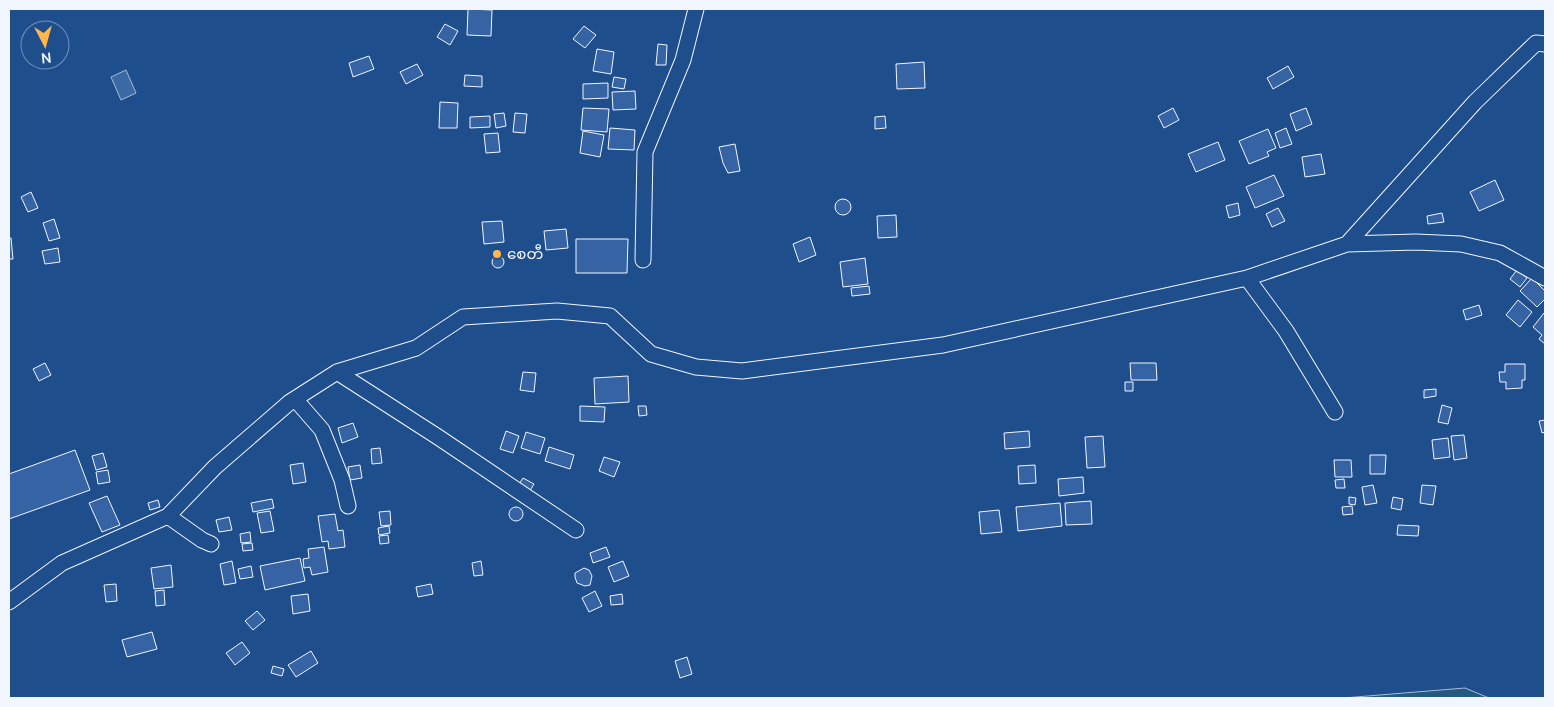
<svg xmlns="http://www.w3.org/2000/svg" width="1554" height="707" viewBox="0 0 1554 707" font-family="Manrope,'Noto Sans Myanmar',sans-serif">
	<rect width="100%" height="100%" fill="#1f4e8c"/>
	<path fill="#245a82" stroke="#a8bbd7" d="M 1465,688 L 1489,698 L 1343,698 Z"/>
	<path fill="#3b69a3" stroke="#a8bbd7" d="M 126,70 L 136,93 L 121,100 L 111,77 Z"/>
	<path fill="#3563a3" stroke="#f2f6ff" d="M 468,9 L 492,10 L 491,36 L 467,35 Z
		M 445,24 L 458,31 L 450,45 L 437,37 Z
		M 584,26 L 596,35 L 585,48 L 573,39 Z
		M 658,44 L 667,45 L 666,65 L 656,65 Z
		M 597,49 L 614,52 L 611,74 L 593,71 Z
		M 369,56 L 374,69 L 353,77 L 349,63 Z
		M 924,62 L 925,88 L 897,89 L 896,64 Z
		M 417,64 L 423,75 L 406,84 L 400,72 Z
		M 1288,66 L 1294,77 L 1273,89 L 1267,78 Z
		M 465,75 L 482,76 L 482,87 L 464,86 Z
		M 614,77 L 626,79 L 624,89 L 612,87 Z
		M 608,83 L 608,98 L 583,99 L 583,84 Z
		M 635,91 L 636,109 L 613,110 L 612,92 Z
		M 440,102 L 458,103 L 457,128 L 439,128 Z
		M 583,108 L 609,109 L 607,132 L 581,130 Z
		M 1173,108 L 1179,120 L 1164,128 L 1158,116 Z
		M 1306,108 L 1312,124 L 1296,131 L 1290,114 Z
		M 504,113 L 506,126 L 496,128 L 494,114 Z
		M 515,113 L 527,114 L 525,133 L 513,132 Z
		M 490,116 L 490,127 L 470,128 L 470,117 Z
		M 885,116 L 886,128 L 875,129 L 875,117 Z
		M 610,128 L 635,130 L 634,150 L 608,149 Z
		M 1286,128 L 1292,144 L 1280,148 L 1275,133 Z
		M 1268,129 L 1276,148 L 1267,152 L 1269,156 L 1249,164 L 1239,141 Z
		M 583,131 L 604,135 L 600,157 L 580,153 Z
		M 498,133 L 500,152 L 486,153 L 484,134 Z
		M 1218,142 L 1225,160 L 1196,172 L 1188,154 Z
		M 735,144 L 740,171 L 728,173 L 723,163 L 719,147 Z
		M 1321,154 L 1325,174 L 1305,177 L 1302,157 Z
		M 1274,175 L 1284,196 L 1255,208 L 1246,187 Z
		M 1495,180 L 1504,200 L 1479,211 L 1470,192 Z
		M 31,192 L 38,208 L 28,212 L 21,197 Z
		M835 207a8 8 0 1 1 16 0a8 8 0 1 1-16 0Z
		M 1238,203 L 1240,215 L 1229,218 L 1226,206 Z
		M 1278,208 L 1285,221 L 1272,227 L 1266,214 Z
		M 1442,213 L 1444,222 L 1428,224 L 1427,216 Z
		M 896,215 L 897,237 L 878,238 L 877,216 Z
		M 54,219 L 60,238 L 49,241 L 43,223 Z
		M 502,221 L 504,242 L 484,244 L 482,222 Z
		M 566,229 L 568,248 L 546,250 L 544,231 Z
		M 810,237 L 816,255 L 799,262 L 793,244 Z
		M 9,238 L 11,238 L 13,259 L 9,259 Z
		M 576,239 L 628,239 L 627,273 L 576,273 Z
		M 58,248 L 60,262 L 45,264 L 42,251 Z
		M492 262a6 6 0 1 1 12 0a6 6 0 1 1-12 0Z
		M 865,258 L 868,284 L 843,287 L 840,262 Z
		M 1517,270 L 1527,278 L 1520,287 L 1510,279 Z
		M 1532,278 L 1545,291 L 1545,299 L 1537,307 L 1520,291 Z
		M 869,286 L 870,294 L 852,296 L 851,288 Z
		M 1518,300 L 1532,312 L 1520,327 L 1506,315 Z
		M 1479,305 L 1482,315 L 1466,320 L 1463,310 Z
		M 1544,313 L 1545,314 L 1545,344 L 1539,339 L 1542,335 L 1533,327 Z
		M 45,363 L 51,375 L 39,381 L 33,369 Z
		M 1130,363 L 1156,363 L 1157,380 L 1131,380 Z
		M 1505,364 L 1525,364 L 1525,380 L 1522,380 L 1522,388 L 1506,389 L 1506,382 L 1500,382 L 1499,372 L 1505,372 Z
		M 523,372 L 536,373 L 534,392 L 520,390 Z
		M 628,376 L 629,402 L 595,404 L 594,378 Z
		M 1125,382 L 1133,382 L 1133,391 L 1125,391 Z
		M 1436,389 L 1436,396 L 1424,398 L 1424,390 Z
		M 1442,405 L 1452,408 L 1448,424 L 1438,422 Z
		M 580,406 L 605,407 L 604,422 L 580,421 Z
		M 638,406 L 646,406 L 647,415 L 639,416 Z
		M 1545,420 L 1545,432 L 1542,433 L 1539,421 Z
		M 353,423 L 358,437 L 342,443 L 338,428 Z
		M 506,431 L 519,436 L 513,453 L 500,449 Z
		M 1029,431 L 1030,447 L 1005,449 L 1004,433 Z
		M 526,432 L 545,438 L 540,454 L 521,448 Z
		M 1464,435 L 1467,458 L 1454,460 L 1451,436 Z
		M 1103,436 L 1105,467 L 1087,468 L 1085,437 Z
		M 1448,438 L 1450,457 L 1434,459 L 1432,440 Z
		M 549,447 L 574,455 L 570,469 L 545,461 Z
		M 380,448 L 382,463 L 372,464 L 371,449 Z
		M 75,450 L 90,490 L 9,519 L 9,474 Z
		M 103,453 L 107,467 L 96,470 L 92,456 Z
		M 1370,455 L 1386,455 L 1385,474 L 1370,474 Z
		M 604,457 L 620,462 L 614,477 L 599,471 Z
		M 1334,460 L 1351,460 L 1352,477 L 1335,477 Z
		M 303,463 L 306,482 L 293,484 L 290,465 Z
		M 360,465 L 362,478 L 350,480 L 348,467 Z
		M 1035,465 L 1036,483 L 1019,484 L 1018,466 Z
		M 108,470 L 110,482 L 98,484 L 96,472 Z
		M 1083,477 L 1084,493 L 1059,496 L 1058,479 Z
		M 523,478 L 534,484 L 528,494 L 517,487 Z
		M 1344,479 L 1345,488 L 1336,488 L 1335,480 Z
		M 1373,485 L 1377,503 L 1365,505 L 1362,487 Z
		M 1422,485 L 1436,486 L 1433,505 L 1420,503 Z
		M 107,496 L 120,525 L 102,532 L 89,503 Z
		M 1349,497 L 1356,498 L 1355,505 L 1349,504 Z
		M 1393,497 L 1403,499 L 1401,510 L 1391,508 Z
		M 272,499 L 274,508 L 253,512 L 251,503 Z
		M 158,500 L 160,507 L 150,510 L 148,503 Z
		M 1091,501 L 1092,524 L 1066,525 L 1065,503 Z
		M 1060,503 L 1062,526 L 1018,531 L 1016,507 Z
		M 1352,506 L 1353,514 L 1343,515 L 1342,507 Z
		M509 514a7 7 0 1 1 14 0a7 7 0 1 1-14 0Z
		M 999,510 L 1002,532 L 981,534 L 979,512 Z
		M 270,511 L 274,531 L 261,533 L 257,513 Z
		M 390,511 L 391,525 L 381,526 L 379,512 Z
		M 335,514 L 338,531 L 343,530 L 345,547 L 329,549 L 328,541 L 322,542 L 318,516 Z
		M 229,517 L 232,530 L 219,532 L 216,520 Z
		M 1398,525 L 1419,526 L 1418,536 L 1397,535 Z
		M 389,526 L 390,533 L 379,535 L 378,528 Z
		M 250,532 L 251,542 L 241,543 L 240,534 Z
		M 388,535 L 389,543 L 380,544 L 379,536 Z
		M 252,543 L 253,550 L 243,551 L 242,544 Z
		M 324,547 L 328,572 L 312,575 L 310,567 L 304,568 L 303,559 L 309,558 L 308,549 Z
		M 606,547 L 610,557 L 593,563 L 590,553 Z
		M 300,558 L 305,581 L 265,590 L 260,566 Z
		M 232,561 L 236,583 L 224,585 L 220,564 Z
		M 481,561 L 483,575 L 474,576 L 472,563 Z
		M 623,561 L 629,576 L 614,582 L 608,567 Z
		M 171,565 L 173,587 L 154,589 L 151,568 Z
		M 251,566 L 253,577 L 240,579 L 238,569 Z
		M 584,568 L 589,570 L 592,576 L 590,585 L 585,586 L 577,583 L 575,577 L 575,573 Z
		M 116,584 L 117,601 L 106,602 L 104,585 Z
		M 431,584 L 433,594 L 418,597 L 416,587 Z
		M 164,590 L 165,605 L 156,606 L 155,591 Z
		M 595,591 L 602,606 L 589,612 L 582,598 Z
		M 308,594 L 310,611 L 293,614 L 291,596 Z
		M 622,594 L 623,604 L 611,605 L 610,596 Z
		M 257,611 L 265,620 L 253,630 L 245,621 Z
		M 152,632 L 157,649 L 127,657 L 122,640 Z
		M 242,642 L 250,653 L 235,665 L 226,653 Z
		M 311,651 L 318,663 L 296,677 L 288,665 Z
		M 687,657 L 692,674 L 680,678 L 675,661 Z
		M 273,666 L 284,669 L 282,676 L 271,673 Z"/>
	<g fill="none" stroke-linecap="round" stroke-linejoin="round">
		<defs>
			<path id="minor" d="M 1347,244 L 1475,102 L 1536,43 L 1545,44
				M 643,260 L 645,152 L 683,60 L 696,9
				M 1247,278 L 1286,331 L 1335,412
				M 337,372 L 438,437 L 576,530
				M 295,399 L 322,430 L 342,480 L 348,506
				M 168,516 L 202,540 L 211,544
				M 9,602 L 62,563 L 168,516 L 215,467 L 290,402 L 337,372 L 416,348 L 463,317 L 557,311 L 610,316 L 651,354 L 696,367 L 742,371 L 943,345 L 1247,278 L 1347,244 L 1416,242 L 1461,244 L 1500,253 L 1545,278"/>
		</defs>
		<use href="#minor" stroke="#f2f6ff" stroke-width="17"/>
		<use href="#minor" stroke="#1f4e8c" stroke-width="15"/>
	</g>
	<circle fill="#ffb74d" stroke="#1f4e8c" stroke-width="2" cx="497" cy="254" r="5"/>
	<g text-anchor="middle" stroke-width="4" stroke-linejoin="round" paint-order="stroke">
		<g font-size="15" fill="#f2f6ff" stroke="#1f4e8c" text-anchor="start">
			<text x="507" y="259">စေတီ</text>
		</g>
	</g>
	<rect width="1554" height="707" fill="none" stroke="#f2f6ff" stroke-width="20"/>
	<g transform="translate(45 45) rotate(174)"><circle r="24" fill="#1f4e8c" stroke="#7391ba"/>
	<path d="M0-4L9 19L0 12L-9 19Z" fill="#ffb74d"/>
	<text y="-8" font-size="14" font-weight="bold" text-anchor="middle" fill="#f2f6ff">N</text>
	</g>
</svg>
